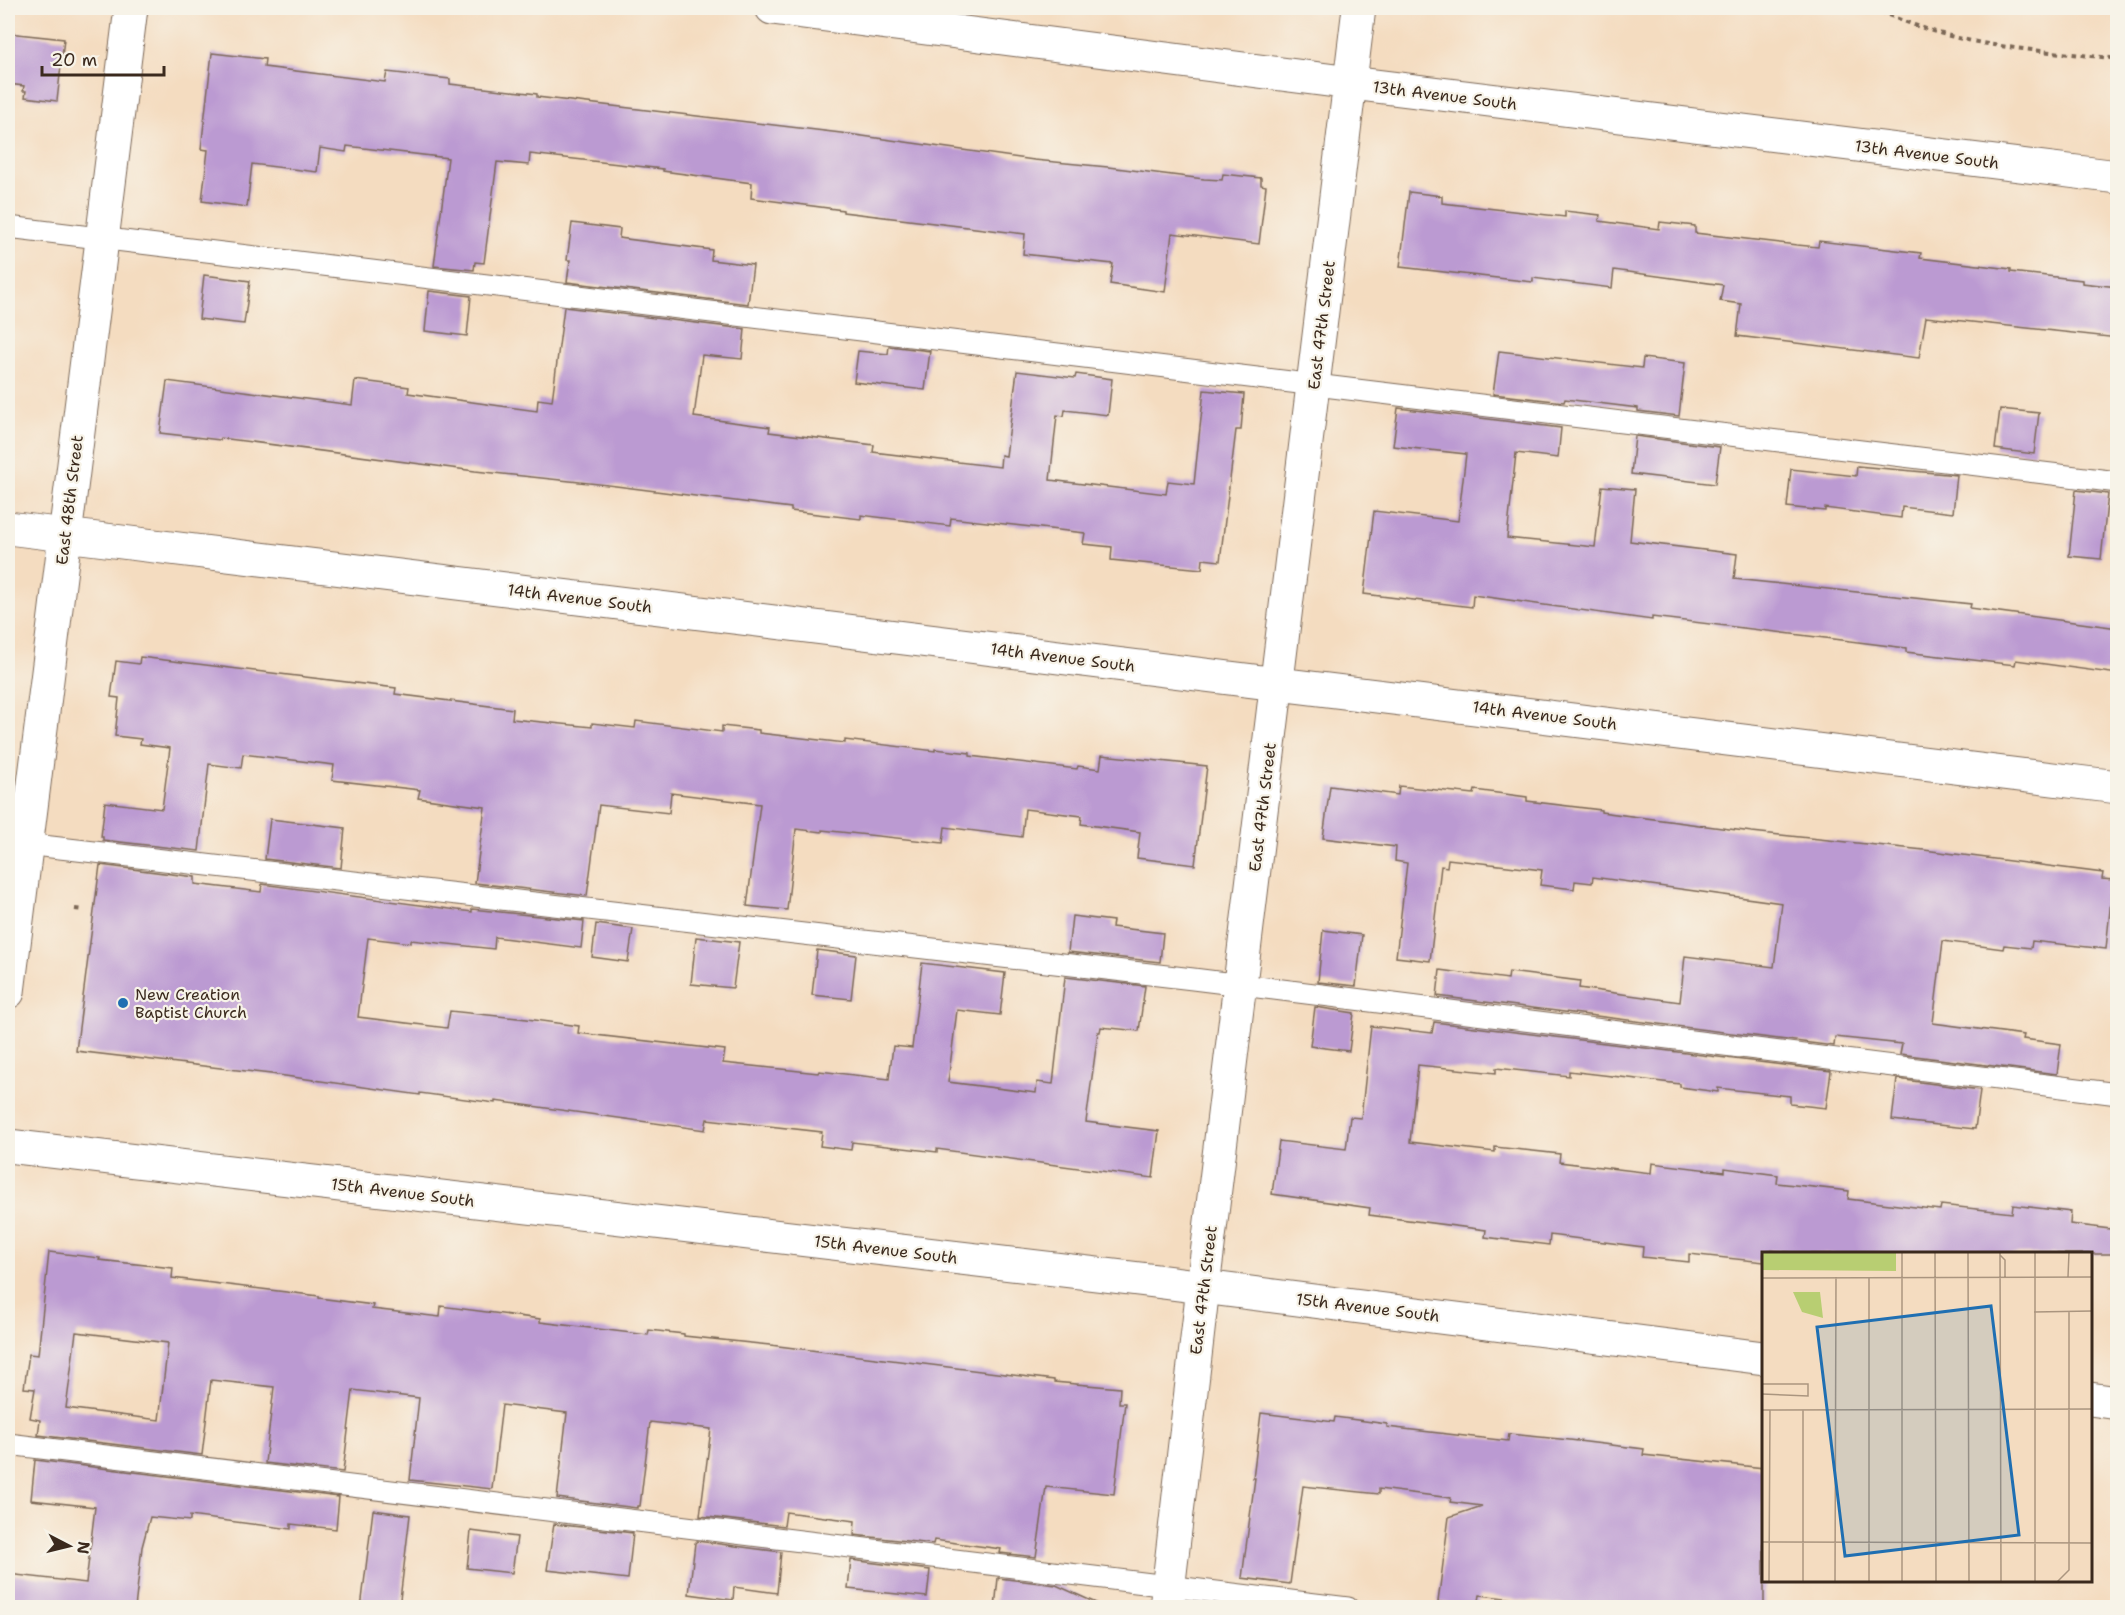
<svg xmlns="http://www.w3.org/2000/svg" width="2125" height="1615" viewBox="0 0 2125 1615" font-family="'Shantell Sans',sans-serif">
	<rect width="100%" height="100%" fill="#f7f3e8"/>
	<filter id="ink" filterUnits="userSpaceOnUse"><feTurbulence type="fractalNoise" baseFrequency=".0167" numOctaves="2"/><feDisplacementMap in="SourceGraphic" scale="12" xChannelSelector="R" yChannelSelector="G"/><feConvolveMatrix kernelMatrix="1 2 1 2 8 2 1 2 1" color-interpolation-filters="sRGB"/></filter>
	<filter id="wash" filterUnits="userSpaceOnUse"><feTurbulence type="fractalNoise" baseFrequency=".008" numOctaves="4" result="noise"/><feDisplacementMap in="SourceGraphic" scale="24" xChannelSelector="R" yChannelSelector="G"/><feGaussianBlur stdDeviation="1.35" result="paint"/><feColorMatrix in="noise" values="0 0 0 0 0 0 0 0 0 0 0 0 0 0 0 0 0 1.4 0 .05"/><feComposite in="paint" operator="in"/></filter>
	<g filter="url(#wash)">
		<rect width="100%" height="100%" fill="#f4dcc0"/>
		<g id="blocks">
			<path fill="#bb9ad2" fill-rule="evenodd" d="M 8,33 L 64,39 L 57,101 L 25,97 L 26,91 L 23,91 L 24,86 L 8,84 Z
				M 212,53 L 265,59 L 264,67 L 385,82 L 387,72 L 450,79 L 450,84 L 537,94 L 537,97 L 841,133 L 1034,160 L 1108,167 L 1204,179 L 1222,180 L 1223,174 L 1261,178 L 1261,185 L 1266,186 L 1259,244 L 1172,233 L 1165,292 L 1110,284 L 1113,264 L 1023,254 L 1025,234 L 843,212 L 843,210 L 751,198 L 752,183 L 663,171 L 663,169 L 530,154 L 529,165 L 497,162 L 484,263 L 475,262 L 474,270 L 434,266 L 448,158 L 347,146 L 346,152 L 320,148 L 317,172 L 252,164 L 247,207 L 202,201 L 208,150 L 201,149 Z
				M 1409,192 L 1442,196 L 1442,203 L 1565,217 L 1565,211 L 1600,215 L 1599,221 L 1659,229 L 1660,222 L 1695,226 L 1695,233 L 1797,245 L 1818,247 L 1819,241 L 1921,253 L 1920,258 L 2011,269 L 2011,272 L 2082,280 L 2082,283 L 2118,287 L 2118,338 L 1926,317 L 1919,358 L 1737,336 L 1741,304 L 1720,301 L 1723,285 L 1614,270 L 1612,288 L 1533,278 L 1533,282 L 1400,267 Z
				M 572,223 L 620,229 L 619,238 L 712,250 L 711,260 L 753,265 L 748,304 L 567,282 L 570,260 L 567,260 Z
				M 204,275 L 250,281 L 244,324 L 199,319 Z
				M 429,291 L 471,296 L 467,336 L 425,331 Z
				M 564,307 L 745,329 L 742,359 L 702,355 L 694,417 L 770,427 L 769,432 L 874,445 L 873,452 L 1000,467 L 1001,455 L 1006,456 L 1017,371 L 1075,378 L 1076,374 L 1112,379 L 1108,415 L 1065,410 L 1064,416 L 1057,415 L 1050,480 L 1166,494 L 1168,481 L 1194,484 L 1204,390 L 1244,394 L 1241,430 L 1236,430 L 1220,561 L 1203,559 L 1202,569 L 1111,560 L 1112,547 L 1083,544 L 1085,533 L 951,518 L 950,526 L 861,515 L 861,519 L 791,511 L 791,508 L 608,485 L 475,471 L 221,438 L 220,440 L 160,433 L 167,381 L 352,405 L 355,380 L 409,387 L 408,393 L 537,411 L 538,399 L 552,401 Z
				M 889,346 L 930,351 L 925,390 L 854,382 L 858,351 L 888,354 Z
				M 1499,351 L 1642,368 L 1643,358 L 1685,363 L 1679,416 L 1638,411 L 1638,408 L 1565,399 L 1564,402 L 1493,394 Z
				M 1398,408 L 1561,428 L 1558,458 L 1516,453 L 1507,538 L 1595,547 L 1602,486 L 1635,489 L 1630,541 L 1737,554 L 1734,579 L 1971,604 L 1970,608 L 2118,628 L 2118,674 L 2016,660 L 2015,665 L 1906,652 L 1906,648 L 1842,640 L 1652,617 L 1652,620 L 1473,595 L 1472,607 L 1364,594 L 1374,511 L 1458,521 L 1466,454 L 1393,446 Z
				M 2000,409 L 2039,413 L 2034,454 L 1995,449 Z
				M 1635,436 L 1720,447 L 1715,484 L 1631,474 Z
				M 1857,466 L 1957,475 L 1953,513 L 1902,507 L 1901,518 L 1825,508 L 1825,511 L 1787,507 L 1791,469 L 1856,476 Z
				M 2076,490 L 2108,494 L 2101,559 L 2069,556 Z
				M 140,657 L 396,688 L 395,694 L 513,709 L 512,719 L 592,727 L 592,723 L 635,728 L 636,721 L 722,732 L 722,726 L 759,730 L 759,733 L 845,743 L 845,740 L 935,751 L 935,749 L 970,753 L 970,756 L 1077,769 L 1078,766 L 1100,769 L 1102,755 L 1207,766 L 1195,865 L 1137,858 L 1140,832 L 1081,824 L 1082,816 L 1025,809 L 1022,837 L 945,827 L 943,843 L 822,830 L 822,832 L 796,829 L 787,910 L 747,906 L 760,804 L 671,793 L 669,813 L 599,805 L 587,896 L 475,883 L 485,807 L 418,798 L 420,790 L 332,780 L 334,765 L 243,754 L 241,768 L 209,764 L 199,851 L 103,840 L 103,837 L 101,837 L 105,802 L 162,809 L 170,748 L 140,744 L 141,739 L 115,736 L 119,698 L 111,697 L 116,661 L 139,664 Z
				M 1330,786 L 1398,795 L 1399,786 L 1474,794 L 1475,790 L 1527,797 L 1527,801 L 1601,810 L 1601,812 L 1752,832 L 1924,850 L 2103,873 L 2102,879 L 2113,880 L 2106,949 L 2032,941 L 2031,948 L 2004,945 L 2003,949 L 1943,941 L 1933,1023 L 2024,1035 L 2023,1039 L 2061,1044 L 2057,1074 L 1900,1054 L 1902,1044 L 1835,1037 L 1834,1046 L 1437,996 L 1440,970 L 1508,979 L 1509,972 L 1580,981 L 1579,988 L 1680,1002 L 1685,956 L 1774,967 L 1782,903 L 1593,877 L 1592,883 L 1575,881 L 1574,889 L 1540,885 L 1542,870 L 1448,859 L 1447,867 L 1441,866 L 1430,961 L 1396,957 L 1407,863 L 1395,861 L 1396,847 L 1323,838 Z
				M 270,819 L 345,828 L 341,868 L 265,859 Z
				M 100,865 L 195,877 L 195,884 L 261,892 L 262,884 L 472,912 L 472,909 L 584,921 L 581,948 L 495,937 L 494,949 L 411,940 L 411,943 L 368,938 L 358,1017 L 447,1028 L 450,1011 L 527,1019 L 579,1026 L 578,1033 L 725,1050 L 723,1063 L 818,1073 L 819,1071 L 889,1079 L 893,1046 L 912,1048 L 922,963 L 1005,973 L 1000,1015 L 957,1010 L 948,1082 L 1036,1093 L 1037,1082 L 1053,1084 L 1065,977 L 1145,986 L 1139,1031 L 1101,1027 L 1100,1032 L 1098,1032 L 1086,1122 L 1159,1131 L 1153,1178 L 937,1149 L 937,1152 L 852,1142 L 851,1150 L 820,1146 L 822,1132 L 707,1119 L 705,1130 L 495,1101 L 495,1103 L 420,1093 L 420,1095 L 271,1074 L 76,1051 Z
				M 1072,916 L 1113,921 L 1112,927 L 1163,933 L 1160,962 L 1068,952 Z
				M 596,924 L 633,929 L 628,962 L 592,957 Z
				M 1323,930 L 1362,935 L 1356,986 L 1318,982 Z
				M 696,937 L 739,942 L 733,988 L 691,984 Z
				M 817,950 L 856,955 L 851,999 L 812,995 Z
				M 1315,1007 L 1354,1013 L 1349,1051 L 1310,1046 Z
				M 1434,1022 L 1831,1071 L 1826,1108 L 1790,1104 L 1790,1096 L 1718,1088 L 1718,1092 L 1680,1087 L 1680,1084 L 1569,1071 L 1569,1076 L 1496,1068 L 1496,1073 L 1418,1065 L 1410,1142 L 1495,1152 L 1495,1147 L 1560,1154 L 1559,1162 L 1651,1173 L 1652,1163 L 1725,1172 L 1725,1168 L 1778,1175 L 1777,1183 L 1849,1191 L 1848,1199 L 1940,1210 L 1941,1205 L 2012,1213 L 2013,1205 L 2071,1212 L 2070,1224 L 2118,1230 L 2118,1254 L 1803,1254 L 1769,1250 L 1768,1254 L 1764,1254 L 1764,1262 L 1689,1254 L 1689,1262 L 1642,1257 L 1643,1247 L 1550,1235 L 1549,1245 L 1485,1237 L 1486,1230 L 1369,1215 L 1370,1208 L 1272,1194 L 1279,1141 L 1346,1149 L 1350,1117 L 1361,1118 L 1371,1026 L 1432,1033 Z
				M 1897,1079 L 1980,1090 L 1975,1129 L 1892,1120 Z
				M 49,1252 L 100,1258 L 99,1260 L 173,1268 L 172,1278 L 319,1296 L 319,1298 L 373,1305 L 372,1309 L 440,1317 L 441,1306 L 540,1319 L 540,1322 L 648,1335 L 649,1330 L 684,1334 L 684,1336 L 770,1345 L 1054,1380 L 1054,1382 L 1120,1388 L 1119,1403 L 1125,1403 L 1114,1494 L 1046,1487 L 1036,1557 L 1000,1553 L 1001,1549 L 934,1540 L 933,1544 L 854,1535 L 855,1521 L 786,1512 L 784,1526 L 700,1516 L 711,1429 L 650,1422 L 640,1506 L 637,1506 L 637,1508 L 557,1498 L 567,1413 L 502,1405 L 492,1489 L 410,1480 L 419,1398 L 353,1390 L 343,1472 L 265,1463 L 274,1387 L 211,1380 L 202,1455 L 38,1435 L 40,1420 L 30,1418 L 35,1389 L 24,1388 L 29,1354 L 38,1355 ZM 76,1332 L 168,1343 L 159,1420 L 66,1408 Z
				M 1261,1413 L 1334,1422 L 1335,1417 L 1387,1424 L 1387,1427 L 1508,1441 L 1509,1434 L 1570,1440 L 1644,1449 L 1643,1455 L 1764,1468 L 1764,1608 L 1590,1608 L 1480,1595 L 1478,1607 L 1438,1602 L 1449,1517 L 1482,1506 L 1450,1502 L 1451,1498 L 1379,1489 L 1379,1494 L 1303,1486 L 1290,1584 L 1242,1578 L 1255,1478 L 1253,1478 Z
				M 35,1460 L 339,1497 L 336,1529 L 291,1524 L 291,1529 L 190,1516 L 190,1521 L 150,1517 L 142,1547 L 135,1608 L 8,1608 L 8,1574 L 86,1583 L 95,1507 L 31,1500 Z
				M 373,1510 L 410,1515 L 399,1608 L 361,1608 Z
				M 554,1524 L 633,1533 L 628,1579 L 547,1570 Z
				M 471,1531 L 517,1537 L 512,1573 L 467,1568 Z
				M 697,1541 L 781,1552 L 777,1593 L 734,1587 L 733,1600 L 689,1594 L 695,1543 Z
				M 851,1560 L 930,1570 L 927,1597 L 848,1589 Z
				M 998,1578 L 1056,1585 L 1107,1608 L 995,1608 Z"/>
		</g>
	</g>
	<g filter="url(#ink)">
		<use href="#blocks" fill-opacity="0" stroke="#7c6857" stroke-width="1.5"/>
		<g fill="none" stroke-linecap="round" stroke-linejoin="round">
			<defs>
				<path id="service" d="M 8,227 L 2118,482
					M 8,842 L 1193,979 L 2118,1094
					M 8,1444 L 1348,1608"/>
				<path id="minor" d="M 772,8 L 1351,83 L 2118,177
					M 8,528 L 2118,787
					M 8,992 L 131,8
					M 8,1146 L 1156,1281 L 1764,1358
					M 2090,1399 L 2118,1403
					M 1166,1608 L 1203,1287 L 1359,8"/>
			</defs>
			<use href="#service" stroke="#7c6857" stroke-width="23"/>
			<use href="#minor" stroke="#7c6857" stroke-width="35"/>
			<path stroke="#7c6857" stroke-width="4" stroke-dasharray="4.5 4.5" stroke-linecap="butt" d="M 1872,8 C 1897,19 1923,29 1950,36 C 2004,50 2062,52 2118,59
				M 75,909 L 83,910"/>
			<use href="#service" stroke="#fff" stroke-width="21"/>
			<use href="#minor" stroke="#fff" stroke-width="33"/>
		</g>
	</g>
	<circle fill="#1f6fb2" stroke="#f7f3e8" stroke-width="2" cx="123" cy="1003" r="6"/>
	<g text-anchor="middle" stroke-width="4.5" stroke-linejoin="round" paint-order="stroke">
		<g font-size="16" fill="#3b2a1e" stroke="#f7f3e8">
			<text transform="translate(1445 95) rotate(7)" y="6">13th Avenue South</text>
			<text transform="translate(1927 154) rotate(7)" y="6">13th Avenue South</text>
			<text transform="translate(1321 325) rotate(-83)" y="6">East 47th Street</text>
			<text transform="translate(69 500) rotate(-83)" y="6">East 48th Street</text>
			<text transform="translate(580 598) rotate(7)" y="6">14th Avenue South</text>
			<text transform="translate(1063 657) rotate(7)" y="6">14th Avenue South</text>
			<text transform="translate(1545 715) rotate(7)" y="6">14th Avenue South</text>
			<text transform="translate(1262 807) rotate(-83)" y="6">East 47th Street</text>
			<text transform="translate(403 1192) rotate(7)" y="6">15th Avenue South</text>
			<text transform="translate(886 1249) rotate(7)" y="6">15th Avenue South</text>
			<text transform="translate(1203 1290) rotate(-83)" y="6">East 47th Street</text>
			<text transform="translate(1368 1307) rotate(7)" y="6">15th Avenue South</text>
		</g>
		<g font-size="16" fill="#3b2a1e" stroke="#f7f3e8" text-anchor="start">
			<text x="135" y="1000">New Creation<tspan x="135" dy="18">Baptist Church</tspan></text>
		</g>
	</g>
	<g transform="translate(1762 1252)">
		<rect width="330" height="330" fill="#f4dcc0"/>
		<path d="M 0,0 L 134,0 L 134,19 L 0,18 ZM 31,40 L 58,40 L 61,66 L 40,60 Z" fill="#b8ce72"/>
		<path fill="none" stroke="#aa957f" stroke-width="1.5" d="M 173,0 L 174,330M 206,0 L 207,330M 238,0 L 239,330M 273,0 L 273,330M 238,3 L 243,8 L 243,25M 107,25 L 107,330M 306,25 L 307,0M 0,26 L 330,25M 272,60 L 330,59M 0,84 L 0,107M 0,132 L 46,132 L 46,144 L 0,142M 0,158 L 330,157M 0,290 L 330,291M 7,330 L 8,158M 41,330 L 41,158M 73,330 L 74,25M 140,330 L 140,0M 295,330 L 307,318 L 307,59"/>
		<path fill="#1f6fb2" fill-opacity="0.15" stroke="#1f6fb2" stroke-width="3" d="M 229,54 L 257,283 L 83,304 L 55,75 Z"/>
		<rect width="330" height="330" fill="none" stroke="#3b2a1e" stroke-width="3"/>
	</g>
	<rect width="2125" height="1615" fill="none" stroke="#f7f3e8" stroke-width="30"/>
	<g transform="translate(69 1546) rotate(97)" stroke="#f7f3e8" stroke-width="4.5" paint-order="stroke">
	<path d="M0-4.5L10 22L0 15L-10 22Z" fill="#3b2a1e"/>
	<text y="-9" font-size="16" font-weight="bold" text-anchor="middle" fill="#3b2a1e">N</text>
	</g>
	<path d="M42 66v9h122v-9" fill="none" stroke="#3b2a1e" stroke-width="3"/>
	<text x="51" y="66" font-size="18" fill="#3b2a1e" stroke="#f7f3e8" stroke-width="4.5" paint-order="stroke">20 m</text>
</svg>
